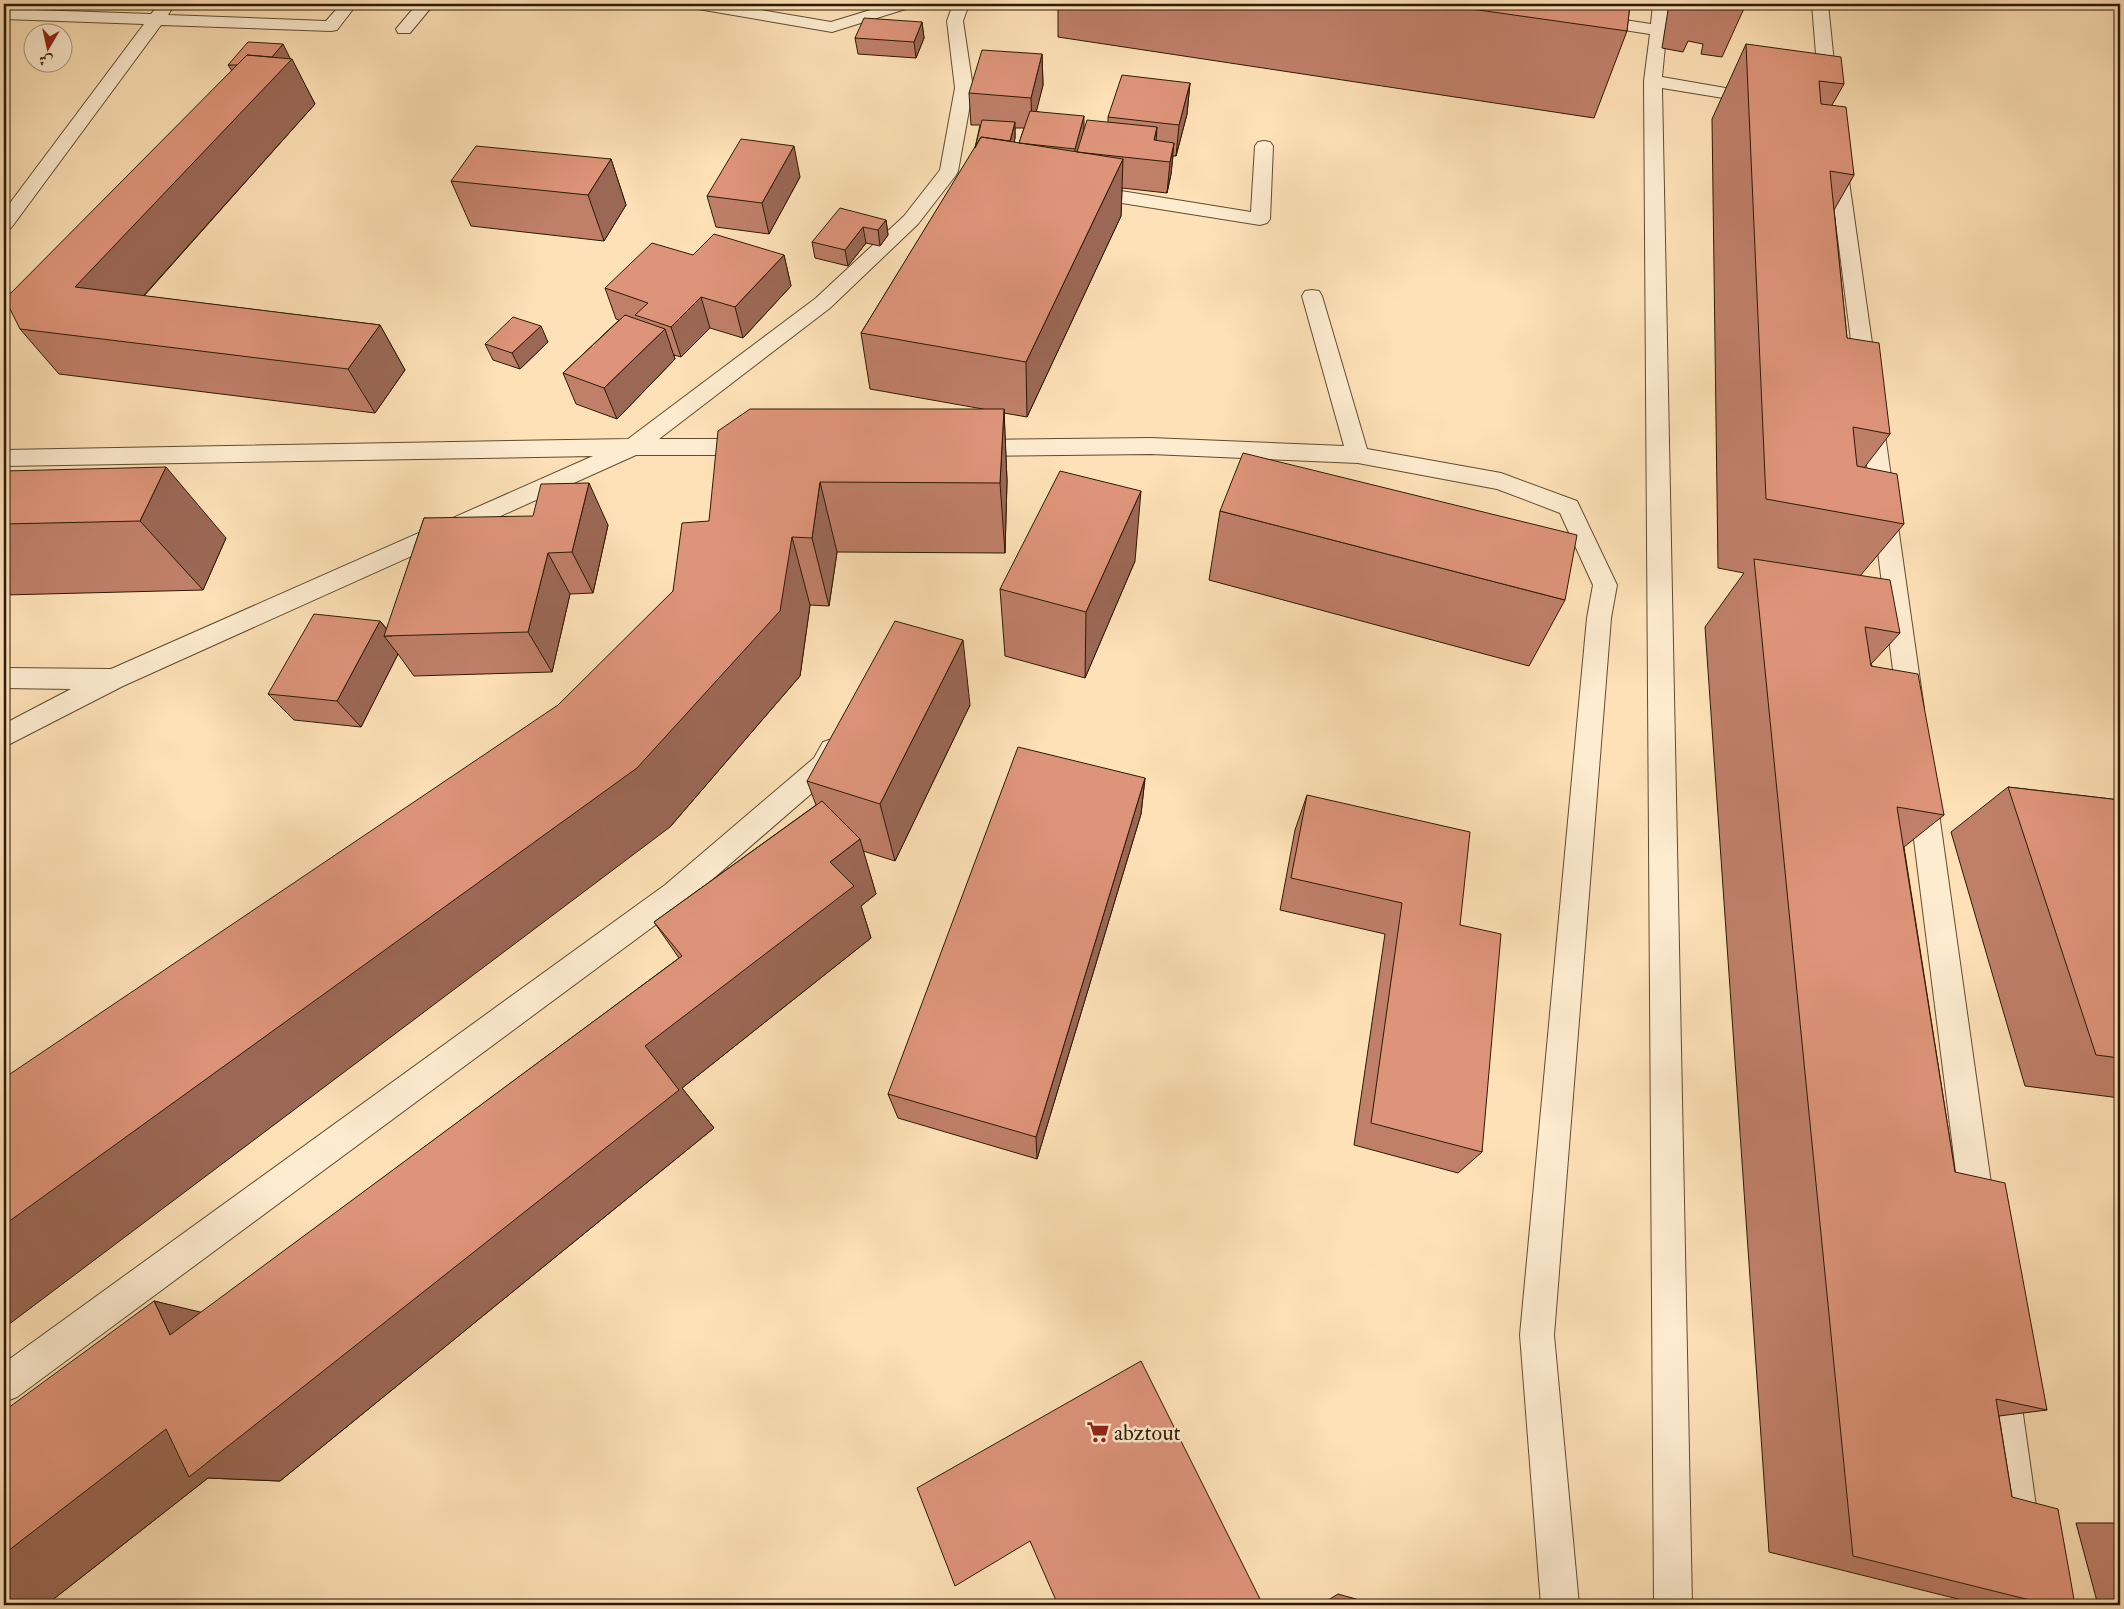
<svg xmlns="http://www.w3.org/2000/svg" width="2124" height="1609" viewBox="0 0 2124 1609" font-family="'IM FELL Double Pica',Amiri,serif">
	<rect width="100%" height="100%" fill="#fee1b7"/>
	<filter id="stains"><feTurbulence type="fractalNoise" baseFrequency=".004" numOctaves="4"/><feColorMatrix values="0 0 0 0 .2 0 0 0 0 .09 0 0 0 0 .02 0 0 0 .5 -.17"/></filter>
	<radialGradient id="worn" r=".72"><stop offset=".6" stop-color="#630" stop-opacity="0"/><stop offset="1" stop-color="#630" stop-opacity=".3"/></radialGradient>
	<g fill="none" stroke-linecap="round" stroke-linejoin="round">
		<defs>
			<path id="minor" d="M 341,4 L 357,4 L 337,30 L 331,31 L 161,25 L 11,228 L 4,230 L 4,211 L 144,24 L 4,19 L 4,9 L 151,14 L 157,7 L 163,5 L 171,10 L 168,15 L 326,21 Z
				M 417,4 L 434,4 L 410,33 L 398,33 L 396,29 Z
				M 690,4 L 725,4 L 831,22 L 890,4 L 914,4 L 912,7 L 832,32 L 698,9 Z
				M 953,4 L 969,4 L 963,21 L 973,88 L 958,171 L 956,175 L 918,224 L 830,308 L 659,439 L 755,439 L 763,441 L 766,447 L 763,453 L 755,455 L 636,455 L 123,686 L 4,747 L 4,724 L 71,689 L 4,688 L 4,668 L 111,669 L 593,456 L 4,466 L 4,450 L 628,439 L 816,298 L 904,216 L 940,170 L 955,88 L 947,21 Z
				M 1653,4 L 1669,4 L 1662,77 L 1760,94 L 1766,95 L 1769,99 L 1766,103 L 1760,104 L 1662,88 L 1692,1605 L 1654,1605 L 1644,81 L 1650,34 L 1591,25 L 1585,24 L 1583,20 L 1585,16 L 1591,15 L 1651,24 Z
				M 1812,4 L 1828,4 L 1837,92 L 1834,96 L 1822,96 L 1819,92 Z
				M 1264,141 L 1270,142 L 1273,146 L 1270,219 L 1267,223 L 1260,225 L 1084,197 L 1077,195 L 1075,191 L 1077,187 L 1084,185 L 1251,212 L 1255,146 L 1258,142 Z
				M 1837,154 L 1844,156 L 1846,160 L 1924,709 L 1920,717 L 1911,720 L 1902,717 L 1898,709 L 1828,160 L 1830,156 Z
				M 1312,290 L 1319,291 L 1322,296 L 1367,449 L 1501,473 L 1577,501 L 1617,585 L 1611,618 L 1554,1335 L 1579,1605 L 1541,1605 L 1520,1335 L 1587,618 L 1593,585 L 1560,513 L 1497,489 L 1358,463 L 1151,454 L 968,456 L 960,454 L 957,448 L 960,442 L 968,440 L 1151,438 L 1344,446 L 1302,296 L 1305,291 Z
				M 832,739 L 841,742 L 845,750 L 834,774 L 685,903 L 17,1397 L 4,1402 L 4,1363 L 665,885 L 814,758 L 823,742 Z
				M 1922,780 L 1932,784 L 1936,792 L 1995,1212 L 1990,1224 L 1978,1229 L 1966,1224 L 1961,1212 L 1908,792 L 1912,784 Z
				M 2000,1361 L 2013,1366 L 2018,1379 L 2050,1605 L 2012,1605 L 1982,1379 L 1987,1366 Z"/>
		</defs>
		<use href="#minor" stroke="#604c2f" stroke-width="2"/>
		<use href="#minor" fill="#feecd0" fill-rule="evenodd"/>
	</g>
	<path fill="#bf7f69" stroke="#2c1b02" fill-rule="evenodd" d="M 217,4 L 244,4 L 243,5 Z
		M 1058,4 L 1630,4 L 1627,31 L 1594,118 L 1058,37 Z
		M 1669,4 L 1746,4 L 1722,57 L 1701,54 L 1703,44 L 1688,41 L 1683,52 L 1662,48 Z
		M 922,22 L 924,38 L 916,58 L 858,54 L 855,38 Z
		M 1746,44 L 1844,84 L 1832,105 L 1854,175 L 1834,210 L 1847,338 L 1890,434 L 1864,468 L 1904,524 L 1860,576 L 1900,633 L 1871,664 L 1944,815 L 1904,847 L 1955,1172 L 2047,1410 L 1999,1416 L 2012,1497 L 2075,1605 L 2007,1605 L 1966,1601 L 1769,1552 L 1705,627 L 1744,573 L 1718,568 L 1712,119 Z
		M 1042,54 L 1043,85 L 1036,111 L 1084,129 L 1108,123 L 1108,117 L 1190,83 L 1187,114 L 1176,156 L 1173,156 L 1171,174 L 1167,193 L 1122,188 L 1121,216 L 1027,417 L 1004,413 L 1007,481 L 1005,553 L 837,552 L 829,606 L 810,605 L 800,676 L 670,827 L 673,591 L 709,521 L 983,409 L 870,389 L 861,333 L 975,148 L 980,125 L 971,125 L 969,93 ZM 1015,128 L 1024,128 L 1019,143 L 1014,142 L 1015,138 Z
		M 291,59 L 315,104 L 144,296 L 380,325 L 405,370 L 375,413 L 59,374 L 20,329 L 232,71 L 228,65 Z
		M 611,159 L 626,205 L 604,241 L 471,226 L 451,181 Z
		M 800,177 L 769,234 L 716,227 L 707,196 Z
		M 886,220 L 888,235 L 880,246 L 866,243 L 848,266 L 815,258 L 812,242 Z
		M 693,255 L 784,255 L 791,286 L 743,338 L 710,328 L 681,357 L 674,355 L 675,359 L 617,419 L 576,404 L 563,373 L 619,320 L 616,319 L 605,288 Z
		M 548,342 L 520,369 L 493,360 L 485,344 Z
		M 4,471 L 226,538 L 203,590 L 4,595 Z
		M 1220,511 L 1565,600 L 1529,666 L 1209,580 Z
		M 424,518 L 608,525 L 593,593 L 570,594 L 552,672 L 414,676 L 398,654 L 361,727 L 294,720 L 268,694 L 380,621 L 387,629 Z
		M 1135,561 L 1085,678 L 1005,656 L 1000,589 Z
		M 970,705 L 895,861 L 863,851 L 876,894 L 861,906 L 871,938 L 682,1088 L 714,1128 L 280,1481 L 208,1478 L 46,1605 L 4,1605 L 154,1301 L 201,1313 L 679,958 L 654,922 L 816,805 L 807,781 Z
		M 1145,778 L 1141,814 L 1037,1159 L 898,1118 L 888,1094 Z
		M 2008,787 L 2120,800 L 2120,1098 L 2025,1086 L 1951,832 Z
		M 1307,795 L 1460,925 L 1482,1152 L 1458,1173 L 1354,1145 L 1385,934 L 1280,910 L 1295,830 Z
		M 2076,1523 L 2120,1523 L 2120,1605 L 2098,1605 Z
		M 1338,1594 L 1363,1601 L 1365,1605 L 1320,1605 Z"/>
	<path fill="#9b6855" stroke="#2c1b02" d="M 922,22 L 924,38 L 916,58 L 914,42 Z
		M 283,44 L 291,60 L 292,59 L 315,104 L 111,332 L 75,287 Z
		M 1042,54 L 1043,85 L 1032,129 L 1031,98 Z
		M 1190,83 L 1187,114 L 1176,156 L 1179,125 Z
		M 1084,116 L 1084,148 L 1074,181 L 1075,149 Z
		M 1015,122 L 1015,138 L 1006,175 L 1006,159 Z
		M 1157,127 L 1155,160 L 1154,140 Z
		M 1174,143 L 1171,174 L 1167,193 L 1170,162 Z
		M 794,146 L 800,177 L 769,234 L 762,203 Z
		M 611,159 L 626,205 L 604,241 L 588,195 Z
		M 1123,159 L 1121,216 L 1027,417 L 1026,362 Z
		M 886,220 L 888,235 L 880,246 L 878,230 Z
		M 863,227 L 866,243 L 848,266 L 845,250 Z
		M 784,255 L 791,286 L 743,338 L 735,307 Z
		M 701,297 L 710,328 L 681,357 L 671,327 Z
		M 380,325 L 405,370 L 375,413 L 348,369 Z
		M 541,326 L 548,342 L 520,369 L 512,353 Z
		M 665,329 L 675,359 L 617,419 L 604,388 Z
		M 1004,409 L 1007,481 L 1005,553 L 1000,483 Z
		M 166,467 L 226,538 L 203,590 L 140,521 Z
		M 820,482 L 837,552 L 829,606 L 812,538 Z
		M 589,483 L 608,525 L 593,593 L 572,552 Z
		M 1141,491 L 1135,561 L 1085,678 L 1086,612 Z
		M 792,537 L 810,605 L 800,676 L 670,827 L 4,1328 L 4,1225 Z
		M 548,553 L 570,594 L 552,672 L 528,632 Z
		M 380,621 L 392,636 L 384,636 L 398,654 L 361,727 L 337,701 Z
		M 963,640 L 970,705 L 895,861 L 880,804 Z
		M 1145,778 L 1141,814 L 1037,1159 L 1036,1137 Z
		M 860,839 L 876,894 L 861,906 L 871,938 L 682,1088 L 714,1128 L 280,1481 L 208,1478 L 46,1605 L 4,1605 L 4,1554 L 645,1046 L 830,862 Z
		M 154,1301 L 242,1322 L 170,1335 Z"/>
	<path fill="#de947a" stroke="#2c1b02" d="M 1436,4 L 1630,4 L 1627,31 Z
		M 864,18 L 922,22 L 914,42 L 855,38 Z
		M 248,42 L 283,44 L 272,57 L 247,55 L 237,65 L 228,65 Z
		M 1746,44 L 1841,57 L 1844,84 L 1819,81 L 1821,104 L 1846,107 L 1854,175 L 1830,171 L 1847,338 L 1879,343 L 1890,434 L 1853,427 L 1857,466 L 1897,474 L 1904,524 L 1766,499 Z
		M 982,50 L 1042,54 L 1031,98 L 969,93 Z
		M 247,55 L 292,59 L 75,287 L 380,325 L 348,369 L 20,329 L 5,299 Z
		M 1122,75 L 1190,83 L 1179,125 L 1108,117 Z
		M 1030,111 L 1084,116 L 1075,149 L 1019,143 Z
		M 982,120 L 1015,122 L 1010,141 L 981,137 L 975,148 Z
		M 1087,120 L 1157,127 L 1154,140 L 1174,143 L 1170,162 L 1077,152 Z
		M 981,137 L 1123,159 L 1026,362 L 861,333 Z
		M 741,139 L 794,146 L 762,203 L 707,196 Z
		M 476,146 L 611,159 L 588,195 L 451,181 Z
		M 840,208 L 886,220 L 878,230 L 863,227 L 845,250 L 812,242 Z
		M 714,234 L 784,255 L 735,307 L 701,297 L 671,327 L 635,315 L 648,303 L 605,288 L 652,243 L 693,255 Z
		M 625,315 L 665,329 L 604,388 L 563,373 Z
		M 513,317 L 541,326 L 512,353 L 485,344 Z
		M 750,409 L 1004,409 L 1000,483 L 820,482 L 812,538 L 792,537 L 780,611 L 637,768 L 4,1225 L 4,1078 L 558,705 L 673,591 L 682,523 L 709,521 L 718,431 Z
		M 1243,453 L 1577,535 L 1565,600 L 1220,511 Z
		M 166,467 L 140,521 L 4,524 L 4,471 Z
		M 1060,471 L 1141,491 L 1086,612 L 1000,589 Z
		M 589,483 L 572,552 L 548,553 L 528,632 L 384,636 L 424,518 L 533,516 L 541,484 Z
		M 1754,559 L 1890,580 L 1900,633 L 1865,627 L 1871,666 L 1918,674 L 1944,815 L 1897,807 L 1955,1172 L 2005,1183 L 2047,1410 L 1996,1399 L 2012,1497 L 2058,1509 L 2075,1605 L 2050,1605 L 1853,1556 Z
		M 314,614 L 380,621 L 337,701 L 268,694 Z
		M 895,621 L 963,640 L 880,804 L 807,781 Z
		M 1018,747 L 1145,778 L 1036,1137 L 888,1094 Z
		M 2008,787 L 2120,800 L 2120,1058 L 2096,1055 Z
		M 1307,795 L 1470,832 L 1460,925 L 1501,934 L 1482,1152 L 1371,1123 L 1402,903 L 1291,878 Z
		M 822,801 L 860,839 L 830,862 L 854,886 L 645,1046 L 679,1090 L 189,1477 L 166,1429 L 4,1554 L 4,1411 L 154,1301 L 170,1335 L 682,956 L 654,922 Z
		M 1141,1361 L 1263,1605 L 1058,1605 L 1030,1541 L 955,1586 L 917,1488 Z
		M 1363,1601 L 1365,1605 L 1357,1605 Z"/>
	<defs>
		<symbol id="supermarket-bare" viewBox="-9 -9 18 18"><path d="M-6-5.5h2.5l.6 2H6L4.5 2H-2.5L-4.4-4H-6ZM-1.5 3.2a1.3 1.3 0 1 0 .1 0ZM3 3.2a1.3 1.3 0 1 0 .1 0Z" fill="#8f2418" stroke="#feecd0" stroke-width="2.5" paint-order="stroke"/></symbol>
	</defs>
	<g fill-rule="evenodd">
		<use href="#supermarket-bare" x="1082" y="1416" width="32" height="32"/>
	</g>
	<g text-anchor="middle" stroke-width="5" stroke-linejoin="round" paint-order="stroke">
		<g font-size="22" fill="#2c1b02" stroke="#feecd0" text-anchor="start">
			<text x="1114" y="1440">abztout</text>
		</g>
	</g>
	<rect width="2124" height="1609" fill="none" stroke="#fee1b7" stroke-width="20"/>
	<rect x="5" y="5" width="2114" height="1599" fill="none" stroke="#2c1b02" stroke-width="2.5"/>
	<rect x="10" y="10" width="2104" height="1589" fill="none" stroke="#2c1b02"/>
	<g transform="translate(48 48) rotate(189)"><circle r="24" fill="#feecd0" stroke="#aa987e"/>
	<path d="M0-4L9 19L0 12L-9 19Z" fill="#8f2418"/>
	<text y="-8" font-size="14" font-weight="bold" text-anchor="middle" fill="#2c1b02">ش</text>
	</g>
	<rect width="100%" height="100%" filter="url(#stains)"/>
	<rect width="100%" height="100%" fill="url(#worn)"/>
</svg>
